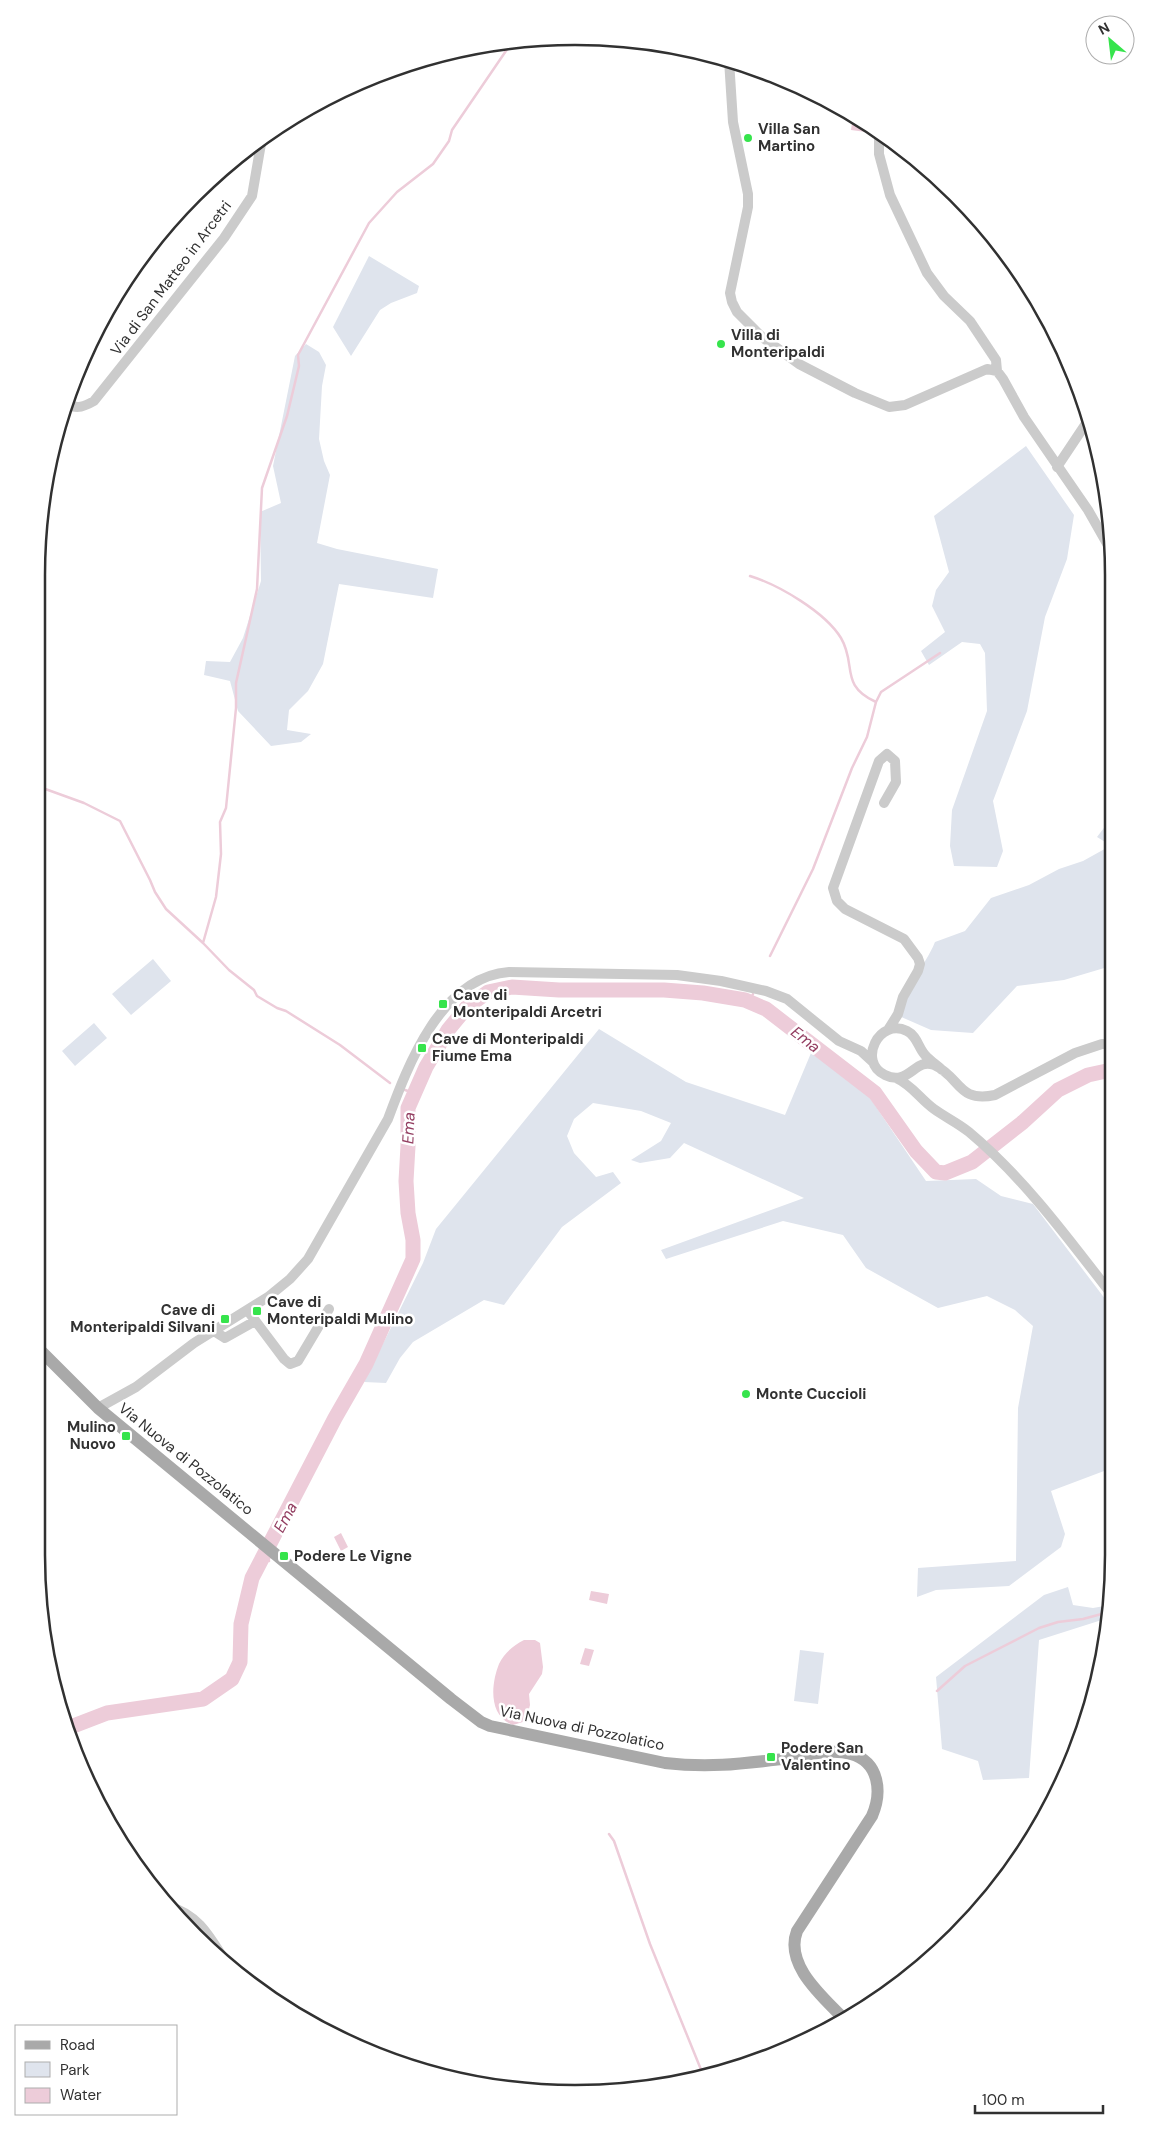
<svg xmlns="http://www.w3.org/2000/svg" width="1150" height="2130" viewBox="0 0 1150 2130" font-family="'DM Sans',sans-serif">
	<rect width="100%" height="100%" fill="#fff"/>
	<path fill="#dfe4ed" d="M 369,256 L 419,286 L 417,293 L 391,303 L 380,310 L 351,356 L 333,327 Z
		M 306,344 L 319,352 L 326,365 L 322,386 L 319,439 L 324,461 L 330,475 L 317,543 L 337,549 L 438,569 L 433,598 L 339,584 L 323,664 L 308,691 L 289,710 L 287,730 L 311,734 L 301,742 L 271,746 L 238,711 L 230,681 L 204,675 L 206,661 L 230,662 L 243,638 L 261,581 L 260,512 L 281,503 L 273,466 L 295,356 Z
		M 1026,446 L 1074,515 L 1067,559 L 1045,617 L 1027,711 L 993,801 L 1003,851 L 997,867 L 954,866 L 950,846 L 952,810 L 987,711 L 985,653 L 980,644 L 962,642 L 929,665 L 921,651 L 945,632 L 932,606 L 936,590 L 949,572 L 934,516 Z
		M 1110,820 L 1110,845 L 1097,837 Z
		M 1110,846 L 1111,966 L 1064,980 L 1017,986 L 973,1033 L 931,1030 L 899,1016 C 901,990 925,967 935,942 L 965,931 L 991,898 L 1029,885 L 1059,869 L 1083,861 Z
		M 153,959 L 171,981 L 131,1015 L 112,994 Z
		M 94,1023 L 107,1038 L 75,1066 L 62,1051 Z
		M 599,1029 L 686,1082 L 785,1115 L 811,1053 L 864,1089 L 926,1181 L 976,1179 L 1001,1196 L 1033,1204 L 1112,1308 L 1112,1468 L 1051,1491 L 1065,1534 L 1061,1547 L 1009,1586 L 936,1590 L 917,1597 L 918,1568 L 1016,1561 L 1018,1408 L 1033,1326 L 1015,1310 L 987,1296 L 938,1308 L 866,1268 L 843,1235 L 783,1221 L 666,1259 L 661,1250 L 804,1198 L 684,1143 L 670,1158 L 640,1163 L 631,1160 L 661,1141 L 671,1123 L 641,1111 L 593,1103 L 574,1119 L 567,1136 L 574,1153 L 596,1177 L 613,1172 L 621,1183 L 562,1227 L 504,1305 L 484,1300 L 413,1342 L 400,1358 L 386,1383 L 364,1382 L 423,1263 L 436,1229 Z
		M 1068,1587 L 1073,1605 L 1093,1608 L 1110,1605 L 1108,1618 L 1039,1640 L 1029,1778 L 983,1780 L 978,1761 L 942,1749 L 936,1677 L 1044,1595 Z
		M 800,1650 L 824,1653 L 818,1704 L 794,1701 Z"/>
	<path fill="#edccd9" d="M 852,123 L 867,125 L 866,132 L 851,130 Z
		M 341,1533 L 348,1547 L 341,1551 L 334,1537 Z
		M 591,1591 L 609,1594 L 607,1604 L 589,1600 Z
		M 524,1640 L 535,1640 L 540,1643 L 543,1667 L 542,1674 L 529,1694 L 530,1705 L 526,1721 L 513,1725 C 488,1716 491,1684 499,1664 C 504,1653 514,1645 524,1640 Z
		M 585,1648 L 594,1650 L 589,1666 L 580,1664 Z"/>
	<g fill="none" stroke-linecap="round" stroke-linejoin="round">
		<path stroke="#edccd9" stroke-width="2.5" d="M 750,576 C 779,585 825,612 841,638 C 857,665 839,685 876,702
			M 37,786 L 84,803 L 120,821 L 150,880 L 155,892 L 166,909 L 203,943 L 229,970 L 254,990 L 257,996 L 277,1008 L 286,1011 L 340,1045 L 390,1083
			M 203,943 L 216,897 L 221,854 L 220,822 L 226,808 L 236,708 L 236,683 L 257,589 L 262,488 L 287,416 L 299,366 L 298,355 L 369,223 L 397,192 L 433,164 L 449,141 L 452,130 L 512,42
			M 770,956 L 813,869 L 852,768 L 867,737 L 876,702 L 881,692 L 940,653
			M 749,1002 L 753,994
			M 405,1090 L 414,1093
			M 264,1556 L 269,1561
			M 937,1691 L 965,1666 L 1039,1628 L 1058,1622 L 1083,1619 L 1109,1612
			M 609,1834 L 614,1841 L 650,1944 L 704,2077"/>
		<path stroke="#edccd9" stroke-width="15" d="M 65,1728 L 68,1728 L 107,1713 L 203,1699 L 232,1679 L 240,1662 L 241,1624 L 252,1578 L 335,1418 L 366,1364 L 413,1259 L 413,1240 L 408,1213 L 406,1181 L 408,1146 L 408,1108 L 426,1067 L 448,1030 L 467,1007 L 488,992 L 512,987 L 559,990 L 664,990 L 703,993 L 745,1000 L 766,1009 L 875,1093 L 916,1151 L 936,1172 L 945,1173 L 972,1162 L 1023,1122 L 1058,1090 L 1088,1075 L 1111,1070"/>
		<path stroke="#cbcbcb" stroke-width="10" d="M 729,60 L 733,122 L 748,194 L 748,207 L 730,293 L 732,302 L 737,312 L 762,337 L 799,364 L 855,393 L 889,407 L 905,405 L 987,369 L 997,371 L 1003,379 L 1024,417 L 1088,510 L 1109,547
			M 879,133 L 879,154 L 890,195 L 927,273 L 944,296 L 970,321 L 996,360 L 997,371
			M 68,404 C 77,410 85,406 94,401 L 224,238 L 252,196 L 262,138
			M 1057,467 L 1089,419
			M 884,803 L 896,782 L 895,761 L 887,754 L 879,761 L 833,888 L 837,901 L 845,909 L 904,939 L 918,958 L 920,964 L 918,971 L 903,997 L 898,1014 L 888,1030
			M 942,1070 C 937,1065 930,1061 925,1055 C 918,1047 917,1036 907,1031 C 879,1017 857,1062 885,1075 C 909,1087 915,1057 934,1065 C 961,1077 957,1103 995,1095 L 1075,1053 L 1102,1044 L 1111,1044
			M 896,1078 C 912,1085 920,1099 934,1109 C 945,1117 958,1123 969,1132 C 1024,1178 1068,1238 1112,1295
			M 248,1311 L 284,1359 L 290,1364 L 298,1361 L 329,1309
			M 214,1331 L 225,1338 L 255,1321
			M 98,1408 L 136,1387 L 194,1343 L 268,1297 L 290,1279 L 308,1259 L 388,1119 C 408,1065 441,977 509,972 L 677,975 L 721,981 L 766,991 L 787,999 L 839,1041 L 861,1051 L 873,1062
			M 170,1907 C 200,1914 213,1943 229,1967"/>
		<path stroke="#a9a9a9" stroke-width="12" d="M 36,1346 L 98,1408 L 451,1699 L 481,1722 L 490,1726 L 665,1763 C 708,1768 740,1764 783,1759 C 803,1756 830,1748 851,1754 C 880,1762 882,1793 872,1816 L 797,1931 C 784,1965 823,1997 844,2019"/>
	</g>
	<g fill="#36e44c" stroke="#fff" stroke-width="2">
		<circle cx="748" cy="138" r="5"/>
		<circle cx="721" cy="344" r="5"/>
		<rect x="438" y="999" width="10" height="10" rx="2.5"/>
		<rect x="417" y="1043" width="10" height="10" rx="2.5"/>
		<rect x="252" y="1306" width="10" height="10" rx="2.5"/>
		<rect x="220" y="1314" width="10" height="10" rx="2.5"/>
		<circle cx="746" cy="1394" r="5"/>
		<rect x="121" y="1431" width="10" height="10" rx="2.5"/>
		<rect x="279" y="1551" width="10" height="10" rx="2.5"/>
		<rect x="766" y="1752" width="10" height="10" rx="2.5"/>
	</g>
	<g text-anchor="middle" stroke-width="5" stroke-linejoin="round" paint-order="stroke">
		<g font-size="15" font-weight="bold" fill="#313131" stroke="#fff" text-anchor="start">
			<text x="758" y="134">Villa San<tspan x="758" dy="17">Martino</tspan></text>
			<text x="731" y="340">Villa di<tspan x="731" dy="17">Monteripaldi</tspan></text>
			<text x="453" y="1000">Cave di<tspan x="453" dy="17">Monteripaldi Arcetri</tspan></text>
			<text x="432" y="1044">Cave di Monteripaldi<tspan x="432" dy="17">Fiume Ema</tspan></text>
			<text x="267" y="1307">Cave di<tspan x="267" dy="17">Monteripaldi Mulino</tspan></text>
			<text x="215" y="1315" text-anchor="end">Cave di<tspan x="215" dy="17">Monteripaldi Silvani</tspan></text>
			<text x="756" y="1399">Monte Cuccioli</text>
			<text x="116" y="1432" text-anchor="end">Mulino<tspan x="116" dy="17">Nuovo</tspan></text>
			<text x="294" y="1561">Podere Le Vigne</text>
			<text x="781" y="1753">Podere San<tspan x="781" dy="17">Valentino</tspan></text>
		</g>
		<g font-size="15" fill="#313131" stroke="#fff">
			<text transform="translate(171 278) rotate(-53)" y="5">Via di San Matteo in Arcetri</text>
			<text transform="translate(186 1459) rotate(39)" y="5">Via Nuova di Pozzolatico</text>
			<text transform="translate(582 1728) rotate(12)" y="5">Via Nuova di Pozzolatico</text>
		</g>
		<g font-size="16" font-style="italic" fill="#933e61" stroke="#fff">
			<text transform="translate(806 1039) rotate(38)" y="6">Ema</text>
			<text transform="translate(408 1128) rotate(-87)" y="6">Ema</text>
			<text transform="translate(285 1517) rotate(-62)" y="6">Ema</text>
		</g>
	</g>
	<path d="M0 0H1150V2130H0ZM575 45H575A530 530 0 0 1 1105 575V1555A530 530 0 0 1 575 2085H575A530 530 0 0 1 45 1555V575A530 530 0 0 1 575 45Z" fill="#fff" fill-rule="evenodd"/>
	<path fill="none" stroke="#313131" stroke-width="2.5" d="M575 45H575A530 530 0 0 1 1105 575V1555A530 530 0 0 1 575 2085H575A530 530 0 0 1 45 1555V575A530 530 0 0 1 575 45Z"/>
	<rect x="15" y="2025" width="162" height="90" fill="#ffffff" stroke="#adadad"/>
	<rect x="25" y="2041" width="25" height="8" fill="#a9a9a9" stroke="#adadad"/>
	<text x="60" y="2050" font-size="15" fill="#313131">Road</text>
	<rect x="25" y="2062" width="25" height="15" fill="#dfe4ed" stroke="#adadad"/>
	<text x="60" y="2075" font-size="15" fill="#313131">Park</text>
	<rect x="25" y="2088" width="25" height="15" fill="#edccd9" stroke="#adadad"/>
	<text x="60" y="2100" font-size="15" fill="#313131">Water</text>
	<g transform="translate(1110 40) rotate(332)"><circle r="24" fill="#ffffff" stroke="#adadad"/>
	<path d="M0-4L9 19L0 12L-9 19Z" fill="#36e44c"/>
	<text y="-8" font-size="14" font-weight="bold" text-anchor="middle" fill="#313131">N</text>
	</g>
	<path d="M975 2105v8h128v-8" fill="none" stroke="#313131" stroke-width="2.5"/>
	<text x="982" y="2105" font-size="15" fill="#313131" stroke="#ffffff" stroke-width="4" paint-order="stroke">100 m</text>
</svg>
